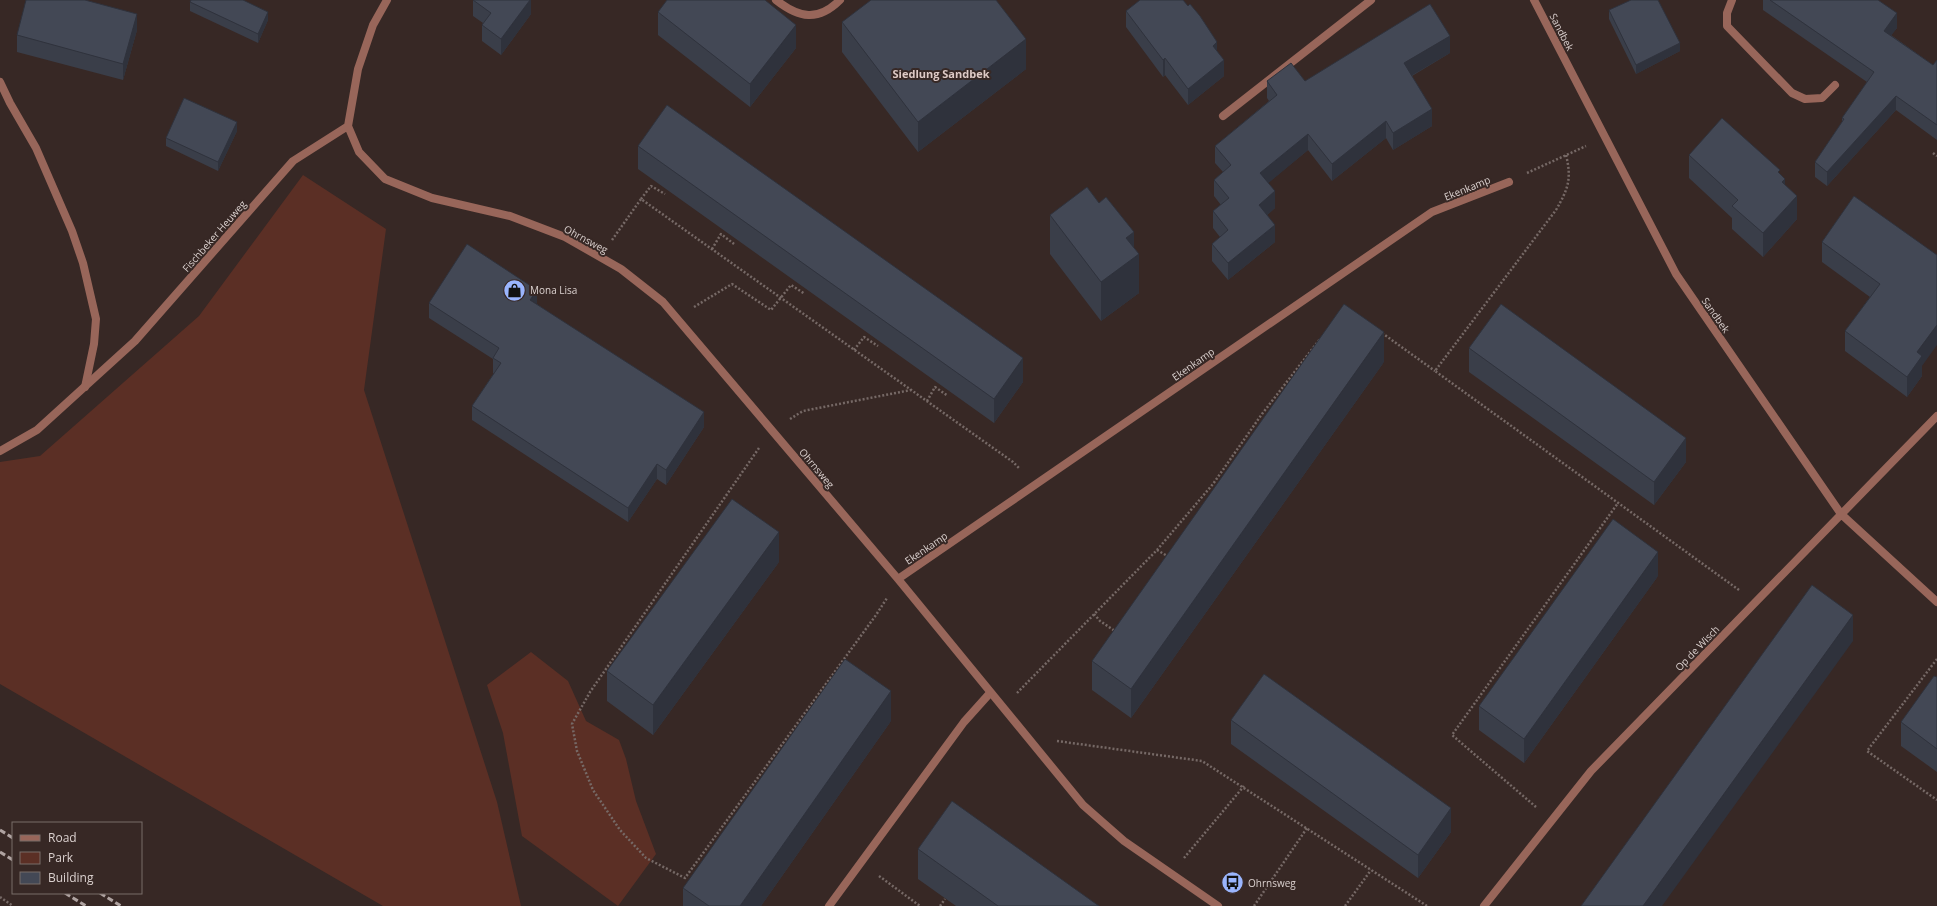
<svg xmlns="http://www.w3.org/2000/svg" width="1937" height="906" viewBox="0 0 1937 906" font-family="'Open Sans',sans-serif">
	<rect width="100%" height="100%" fill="#372825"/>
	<path fill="#5b2f25" d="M 303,175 L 386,229 L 364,390 L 497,802 L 521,906 L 383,906 L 0,684 L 0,462 L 40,456 L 199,316 Z
		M 531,652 L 568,681 L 586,721 L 619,740 L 626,759 L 636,801 L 656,854 L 618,906 L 522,836 L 503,733 L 487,685 Z"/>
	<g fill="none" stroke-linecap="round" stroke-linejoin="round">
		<path stroke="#766966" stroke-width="2.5" stroke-dasharray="2 2" stroke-linecap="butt" d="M 1933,153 L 1937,156
			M 1566,155 C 1572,179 1568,189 1556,210 L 1435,371 L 1739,590
			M 1527,173 L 1586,146
			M 641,199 L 651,186 L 665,194
			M 612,240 L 641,199 L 1013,462 L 1020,469
			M 712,249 L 721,234 L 734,244
			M 694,307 L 732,284 L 771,310 L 791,285 L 805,294
			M 1382,333 L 1435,371
			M 854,350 L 864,337 L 878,346
			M 927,401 L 935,387 L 948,396
			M 790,419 L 803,411 L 911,390
			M 759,448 L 590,692 L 572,724 L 577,751 L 593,790 L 620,830 L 646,858 L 685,878 L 876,615 L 887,598
			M 1157,550 L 1169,557
			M 1094,614 L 1100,621 L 1115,631
			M 1937,659 L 1867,751 L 1937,800
			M 1017,693 L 1157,550 L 1213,484 L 1262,414 L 1320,339
			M 1057,741 L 1202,761 L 1427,906
			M 1536,807 L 1452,735 L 1618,503
			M 1184,858 L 1244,786
			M 879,876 L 920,906
			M 0,897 L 13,906
			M 940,906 L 945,899
			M 1254,906 L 1307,828
			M 1345,906 L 1371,870"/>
		<path stroke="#98665a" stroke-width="8" d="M 776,0 C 799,18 818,22 840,0
			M 1732,0 L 1727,13 L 1727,26 L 1792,93 L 1805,99 L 1822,98 L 1835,85
			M 0,82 L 10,103 L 36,148 L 72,231 L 83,263 L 96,319 L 94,344 L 85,387
			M 1223,116 L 1371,0
			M 829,906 L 964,722 L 990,693"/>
		<path stroke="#98665a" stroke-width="8" d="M 1534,0 L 1676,274 L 1841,514 L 1937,602
			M 348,126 L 359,152 L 385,179 L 432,198 L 510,216 L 565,237 L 621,269 L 663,302 L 898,579 L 1083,805 L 1124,841 L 1218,906
			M 0,451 L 37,430 L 135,341 L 293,161 L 348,126 L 358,69 L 373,25 L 387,0
			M 898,579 L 1432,212 L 1509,182
			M 1484,906 L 1591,771 L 1937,416"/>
		<path stroke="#afa3a1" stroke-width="3" stroke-dasharray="6 3" stroke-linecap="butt" d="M 0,830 L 13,838
			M 0,852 L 13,860
			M 65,893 L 86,906
			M 100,893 L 121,906"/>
	</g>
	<path fill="#3a3e49" d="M 473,0 L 531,0 L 531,14 L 501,55 L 482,41 L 482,25 L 483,23 L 473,16 Z
		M 1763,0 L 1878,0 L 1897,28 L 1891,35 L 1933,65 L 1937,60 L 1937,140 L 1896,110 L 1827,186 L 1815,177 L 1815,162 L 1842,122 L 1842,118 L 1867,82 L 1763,10 Z
		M 190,2 L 268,20 L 258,43 L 190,11 Z
		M 1609,10 L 1680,51 L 1636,74 L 1609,19 Z
		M 1126,11 L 1217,51 L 1224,76 L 1188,105 L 1165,75 L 1163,77 L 1126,27 Z
		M 658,12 L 796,48 L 750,107 L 658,35 Z
		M 842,22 L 1026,69 L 918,152 L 842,52 Z
		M 137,30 L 123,80 L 17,52 L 17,35 Z
		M 1450,53 L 1412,76 L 1432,126 L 1393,150 L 1386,138 L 1332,181 L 1308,150 L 1268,183 L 1275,208 L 1267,215 L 1275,242 L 1228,280 L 1212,261 L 1212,244 L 1220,237 L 1213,228 L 1213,211 L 1221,205 L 1214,196 L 1214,180 L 1223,172 L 1215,163 L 1215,146 L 1269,101 L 1267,98 L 1267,81 L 1305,81 Z
		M 237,131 L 218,171 L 166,146 L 166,138 Z
		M 638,146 L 1023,382 L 994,423 L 638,169 Z
		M 1689,155 L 1780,174 L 1785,185 L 1797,219 L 1763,257 L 1732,229 L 1732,218 L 1689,178 Z
		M 1854,196 L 1922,366 L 1922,376 L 1907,397 L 1845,351 L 1845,331 L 1870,297 L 1822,262 L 1822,242 Z
		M 1050,215 L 1134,247 L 1139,293 L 1101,321 L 1050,254 Z
		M 429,303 L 537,304 L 704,427 L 666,485 L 657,479 L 628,522 L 472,420 L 472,406 L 494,373 L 493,373 L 493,359 L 429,318 Z
		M 1469,348 L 1686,462 L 1654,505 L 1469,372 Z
		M 1384,362 L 1131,718 L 1092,690 L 1092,661 Z
		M 779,562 L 653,735 L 607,701 L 607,671 Z
		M 1658,576 L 1524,763 L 1479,730 L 1479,706 Z
		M 1937,677 L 1937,772 L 1901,746 L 1901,722 Z
		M 1231,720 L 1451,832 L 1418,878 L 1231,744 Z
		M 891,721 L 761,906 L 683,906 L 683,888 Z
		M 918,849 L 1099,906 L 956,906 L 918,879 Z"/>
	<path fill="#2f323c" d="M 530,0 L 531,0 L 531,14 L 501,55 L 501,39 Z
		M 268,12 L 268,20 L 258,43 L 258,34 Z
		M 1897,13 L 1897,28 L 1884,45 L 1884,31 Z
		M 137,14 L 137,30 L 123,80 L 123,64 Z
		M 796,25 L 796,48 L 750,107 L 750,84 Z
		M 1450,36 L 1450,53 L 1404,80 L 1404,63 Z
		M 1026,39 L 1026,69 L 918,152 L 918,122 Z
		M 1217,42 L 1217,59 L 1213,46 Z
		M 1680,43 L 1680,51 L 1636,74 L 1636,65 Z
		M 1165,58 L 1165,75 L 1163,77 L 1163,60 Z
		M 1224,60 L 1224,76 L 1188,105 L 1188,89 Z
		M 1896,96 L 1896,110 L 1827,186 L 1827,172 Z
		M 1432,109 L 1432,126 L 1393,150 L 1393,133 Z
		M 1386,121 L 1386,138 L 1332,181 L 1332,164 Z
		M 237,122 L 237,131 L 218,171 L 218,162 Z
		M 1308,134 L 1308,150 L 1260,190 L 1260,173 Z
		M 1785,179 L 1785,202 L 1782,182 Z
		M 1275,191 L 1275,208 L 1259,222 L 1259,205 Z
		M 1797,196 L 1797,219 L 1763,257 L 1763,233 Z
		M 1275,225 L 1275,242 L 1228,280 L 1228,263 Z
		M 1134,232 L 1134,258 L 1139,254 L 1139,293 L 1101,321 L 1101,282 L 1126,238 Z
		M 537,290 L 537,304 L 530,300 Z
		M 1937,325 L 1937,345 L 1922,366 L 1922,376 L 1907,397 L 1907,377 L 1917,352 Z
		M 1384,332 L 1384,362 L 1131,718 L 1131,689 Z
		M 1023,358 L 1023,382 L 994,423 L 994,399 Z
		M 704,412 L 704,427 L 666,485 L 666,470 Z
		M 1686,438 L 1686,462 L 1654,505 L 1654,482 Z
		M 657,464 L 657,479 L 628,522 L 628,508 Z
		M 779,532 L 779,562 L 653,735 L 653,705 Z
		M 1658,552 L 1658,576 L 1524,763 L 1524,739 Z
		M 1853,615 L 1853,641 L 1662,906 L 1643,906 Z
		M 891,691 L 891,721 L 761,906 L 740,906 Z
		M 1451,808 L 1451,832 L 1418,878 L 1418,855 Z"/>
	<path fill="#434855" stroke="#2f323c" d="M 26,0 L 85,0 L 137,14 L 123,64 L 17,35 Z
		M 191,0 L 243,0 L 268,12 L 258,34 L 190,2 Z
		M 473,0 L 530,0 L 501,39 L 482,25 L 491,13 Z
		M 667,0 L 765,0 L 796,25 L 750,84 L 658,12 Z
		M 871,0 L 996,0 L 1026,39 L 918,122 L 842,22 Z
		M 1140,0 L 1183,0 L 1188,6 L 1190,4 L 1200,16 L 1217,42 L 1213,46 L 1224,60 L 1188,89 L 1165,58 L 1163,60 L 1126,11 Z
		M 1631,0 L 1658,0 L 1680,43 L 1636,65 L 1609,10 Z
		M 1770,0 L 1878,0 L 1897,13 L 1884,31 L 1933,65 L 1937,60 L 1937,125 L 1896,96 L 1827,172 L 1815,162 L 1844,119 L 1842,118 L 1874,72 Z
		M 1430,4 L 1450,36 L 1404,63 L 1432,109 L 1393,133 L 1386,121 L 1332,164 L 1308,134 L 1260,173 L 1275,191 L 1259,205 L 1275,225 L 1228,263 L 1212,244 L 1228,230 L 1213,211 L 1229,198 L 1214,180 L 1231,165 L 1215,146 L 1277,95 L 1267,81 L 1291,63 L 1305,81 Z
		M 184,98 L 237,122 L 218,162 L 166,138 Z
		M 667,105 L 1023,358 L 994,399 L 638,146 Z
		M 1722,118 L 1780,170 L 1778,172 L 1785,179 L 1782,182 L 1797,196 L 1763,233 L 1732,206 L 1738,200 L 1689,155 Z
		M 1087,187 L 1099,203 L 1106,197 L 1134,232 L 1126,238 L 1139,254 L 1101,282 L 1050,215 Z
		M 1854,196 L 1937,255 L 1937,325 L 1917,352 L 1922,356 L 1907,377 L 1845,331 L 1880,284 L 1822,242 Z
		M 467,244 L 537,290 L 530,300 L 704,412 L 666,470 L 657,464 L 628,508 L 472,406 L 501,363 L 493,358 L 499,348 L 429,303 Z
		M 1344,304 L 1384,332 L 1131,689 L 1092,661 Z
		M 1501,304 L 1686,438 L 1654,482 L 1469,348 Z
		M 732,499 L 779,532 L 653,705 L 607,671 Z
		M 1613,519 L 1658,552 L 1524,739 L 1479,706 Z
		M 1812,585 L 1853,615 L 1643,906 L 1581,906 Z
		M 845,659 L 891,691 L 740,906 L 709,906 L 683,888 Z
		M 1264,674 L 1451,808 L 1418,855 L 1231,720 Z
		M 1934,676 L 1937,677 L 1937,749 L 1901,722 Z
		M 952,801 L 1099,906 L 998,906 L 918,849 Z"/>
	<defs>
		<symbol id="shop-disc" viewBox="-11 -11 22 22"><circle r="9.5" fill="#9ab5fd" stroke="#372825"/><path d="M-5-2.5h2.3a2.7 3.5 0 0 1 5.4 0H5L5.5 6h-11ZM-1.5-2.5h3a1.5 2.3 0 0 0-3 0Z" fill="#111"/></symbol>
		<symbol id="bus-disc" viewBox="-11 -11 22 22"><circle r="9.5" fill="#9ab5fd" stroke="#372825"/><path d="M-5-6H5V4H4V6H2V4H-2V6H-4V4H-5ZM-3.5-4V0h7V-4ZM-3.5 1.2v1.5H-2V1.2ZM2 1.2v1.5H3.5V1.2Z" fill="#111"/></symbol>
	</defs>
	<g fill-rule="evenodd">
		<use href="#shop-disc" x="502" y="278" width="25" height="25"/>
		<use href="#bus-disc" x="1220" y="870" width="25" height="25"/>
	</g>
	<g text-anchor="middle" stroke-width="4" stroke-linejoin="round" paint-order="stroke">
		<g font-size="10" fill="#dbd1cf" stroke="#372825">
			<text transform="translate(1562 32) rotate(63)" y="4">Sandbek</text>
			<text transform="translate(1467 188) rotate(-22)" y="4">Ekenkamp</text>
			<text transform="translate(214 236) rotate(-49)" y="4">Fischbeker Heuweg</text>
			<text transform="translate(586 239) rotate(28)" y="4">Ohrnsweg</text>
			<text transform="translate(1716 315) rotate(55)" y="4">Sandbek</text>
			<text transform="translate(1193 364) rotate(-35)" y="4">Ekenkamp</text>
			<text transform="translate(817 468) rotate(50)" y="4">Ohrnsweg</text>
			<text transform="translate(926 548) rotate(-34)" y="4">Ekenkamp</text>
			<text transform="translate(1697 648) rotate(-46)" y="4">Op de Wisch</text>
		</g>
		<g font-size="10" fill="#dbd1cf" stroke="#372825" text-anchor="start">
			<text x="530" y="294">Mona Lisa</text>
			<text x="1248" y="887">Ohrnsweg</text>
		</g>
		<g font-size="11" font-weight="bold" fill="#decac6" stroke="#372825">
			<text x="941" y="78">Siedlung Sandbek</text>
		</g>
	</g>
	<rect x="12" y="822" width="130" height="72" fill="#372825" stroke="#796c69"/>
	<rect x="20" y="835" width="20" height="6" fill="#98665a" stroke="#796c69"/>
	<text x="48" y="842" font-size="12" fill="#dbd1cf">Road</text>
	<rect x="20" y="852" width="20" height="12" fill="#5b2f25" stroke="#796c69"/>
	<text x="48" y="862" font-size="12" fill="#dbd1cf">Park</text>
	<rect x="20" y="872" width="20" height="12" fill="#434855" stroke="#796c69"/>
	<text x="48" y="882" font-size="12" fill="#dbd1cf">Building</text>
</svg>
